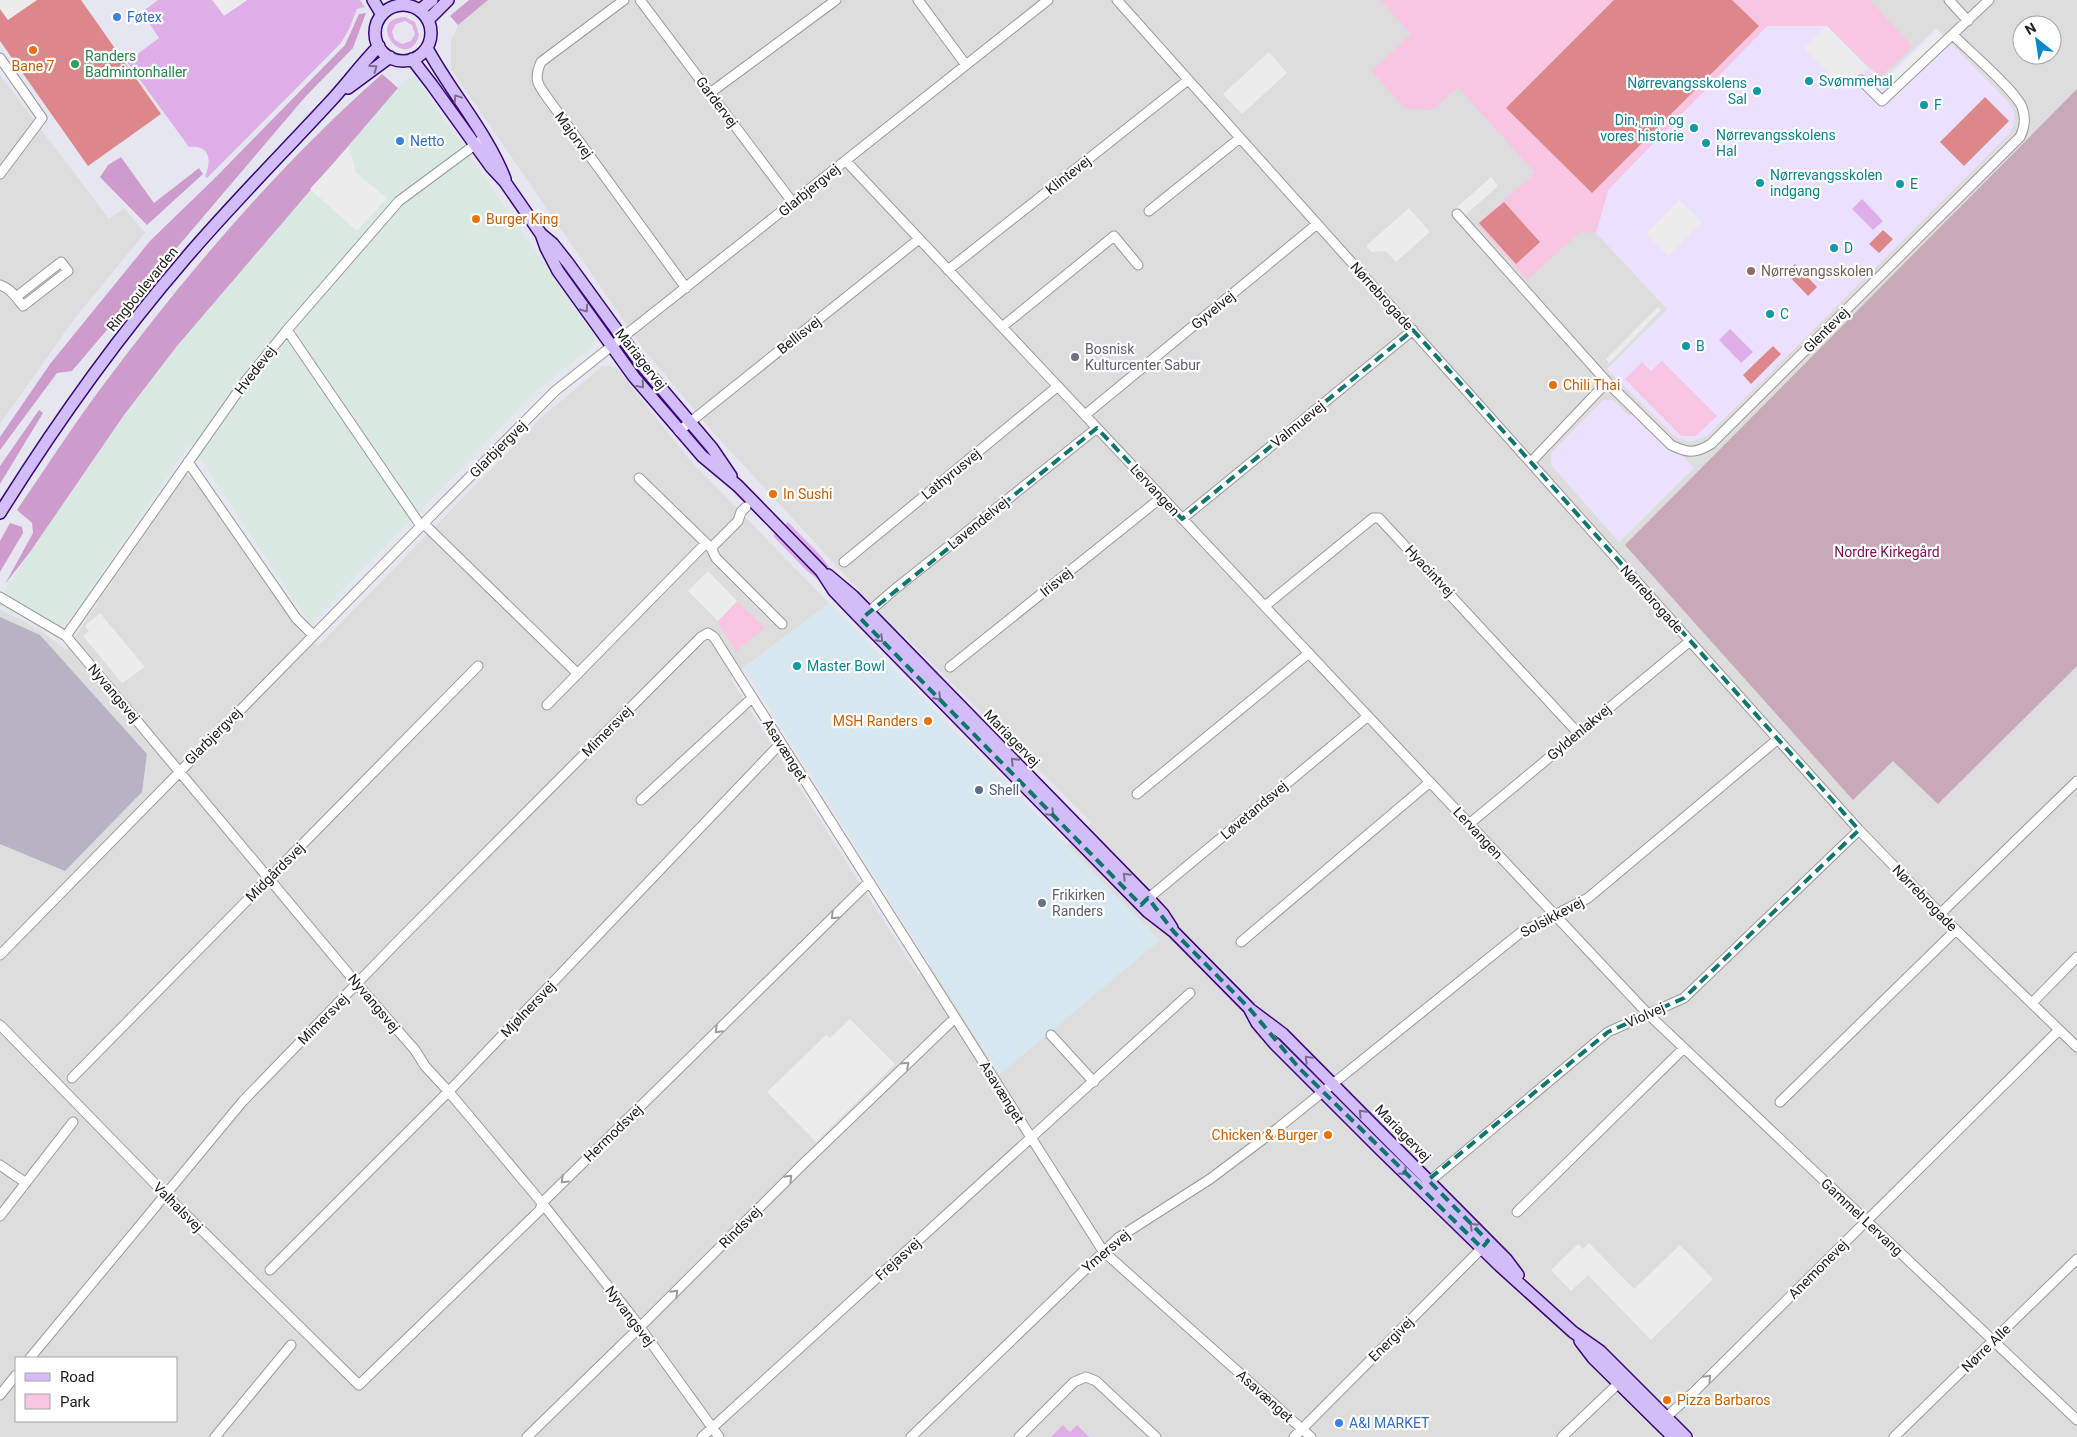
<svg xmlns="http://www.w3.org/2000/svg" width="2077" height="1437" viewBox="0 0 2077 1437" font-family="Roboto,sans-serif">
	<rect width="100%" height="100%" fill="#e6e6f0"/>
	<path fill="#ddddde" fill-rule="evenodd" d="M 485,0 L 2077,0 L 2077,1437 L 0,1437 L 0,609 L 41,631 L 66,650 L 185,474 L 195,480 L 296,625 L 318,646 L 544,415 L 603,366 L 616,367 L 687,457 L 829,603 L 730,678 L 918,975 L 1092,823 L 867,599 L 713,432 L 644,350 L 451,69 L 451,40 L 461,20 ZM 2022,25 L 2052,25 L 2052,55 L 2022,55 ZM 16,1358 L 176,1358 L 176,1421 L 16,1421 Z
		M 0,75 L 109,219 L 124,208 L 145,233 L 75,318 L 0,424 Z"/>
	<path fill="#d6e7f0" d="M 829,603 L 1160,940 L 999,1075 L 744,668 Z"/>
	<path fill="#d9e9e1" d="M 415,77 L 595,337 L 592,347 L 534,393 L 310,624 L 190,444 L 57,637 L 0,606 L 0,599 L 30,552 L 124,415 L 177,346 L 405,80 Z"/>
	<path fill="#ebe1fe" d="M 1767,26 L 1827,26 L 1867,67 L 1883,79 L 1936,28 L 2009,103 L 2015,114 L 2014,124 L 2010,133 L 1707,436 L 1690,442 L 1675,437 L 1607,369 L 1667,309 L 1596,233 L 1608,190 Z
		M 1603,400 L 1613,400 L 1629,416 L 1632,413 L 1669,450 L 1681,455 L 1694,468 L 1619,542 L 1551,465 L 1551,453 Z"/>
	<path fill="#b8b2c5" d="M 0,617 L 40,635 L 147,754 L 142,792 L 65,871 L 0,844 Z"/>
	<path fill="#dfaee8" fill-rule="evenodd" d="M 158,0 L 212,0 L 224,16 L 247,0 L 360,0 L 365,7 L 357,9 L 349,29 L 341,43 L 207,178 L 205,176 C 212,161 210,144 189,147 L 127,62 L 159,38 L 142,12 Z
		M 405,17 L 415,22 L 419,35 C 408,75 362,19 405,17 ZM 405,21 L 412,25 L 415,34 L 411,41 L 402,44 L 394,39 L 392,31 L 396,24 Z
		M 1862,199 L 1883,221 L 1873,230 L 1852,209 Z
		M 1730,329 L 1753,352 L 1741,363 L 1719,340 Z
		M 788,522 L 821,556 L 831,570 L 828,570 L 785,525 Z
		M 776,533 L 815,573 L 820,581 L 807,571 L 773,536 Z
		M 1063,1425 L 1070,1432 L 1077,1425 L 1089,1437 L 1051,1437 Z"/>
	<path fill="#ce9ccc" d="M 469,0 L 488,0 L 458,25 L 450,16 Z
		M 366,13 L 353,48 L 306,96 L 72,371 L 57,373 L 0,450 L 0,437 L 50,364 L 150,241 L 217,176 L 345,45 L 359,14 Z
		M 382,74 L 398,88 L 177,346 L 124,415 L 30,552 L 5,584 L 33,533 L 32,523 L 17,510 C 45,469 72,427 101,388 C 185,275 277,167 382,74 Z
		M 121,157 L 154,203 L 199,168 L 203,174 L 147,225 L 100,177 L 108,165 Z
		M 39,410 L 43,413 L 0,484 L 0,466 Z
		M 10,523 L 22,527 L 23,533 L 0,572 L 0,541 Z"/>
	<path fill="#c8a8b9" d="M 2077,89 L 2077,666 L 1938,804 L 1893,761 L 1853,800 L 1625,545 Z"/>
	<path fill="#f8c5e3" d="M 1380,0 L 1870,0 L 1912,46 L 1880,77 L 1827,26 L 1767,26 L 1608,190 L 1596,233 L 1580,232 L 1527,280 L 1477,224 L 1535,173 L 1458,87 L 1432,110 L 1406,109 L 1371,71 L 1411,34 Z
		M 1662,361 L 1717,416 L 1696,436 L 1681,436 L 1625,379 L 1642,362 L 1651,371 Z
		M 737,601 L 765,628 L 736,651 L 717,622 Z"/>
	<path fill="#dd878b" d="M 0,0 L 81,0 L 161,114 L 88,166 L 0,41 Z
		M 1614,0 L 1732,0 L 1759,26 L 1592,193 L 1506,108 Z
		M 1985,97 L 2009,121 L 1964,166 L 1940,142 Z
		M 1504,202 L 1540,242 L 1516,264 L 1479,223 Z
		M 1883,230 L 1893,239 L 1879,253 L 1869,244 Z
		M 1795,264 L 1817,287 L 1808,296 L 1786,273 Z
		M 1773,346 L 1781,354 L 1751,384 L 1743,375 Z"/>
	<path fill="#ececec" d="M 0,0 L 37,0 L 8,20 L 0,9 Z
		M 214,0 L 247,0 L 225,15 Z
		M 1827,26 L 1867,67 L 1844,89 L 1804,48 Z
		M 1937,30 L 1942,36 L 1890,87 L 1885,81 Z
		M 1269,52 L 1287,73 L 1242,114 L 1223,94 Z
		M 349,146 L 356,173 L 387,198 L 357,231 L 310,189 Z
		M 1491,177 L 1498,186 L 1463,217 L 1455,209 Z
		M 1679,200 L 1702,222 L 1669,256 L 1646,234 Z
		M 1409,208 L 1430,232 L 1396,262 L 1386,251 L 1371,252 L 1366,246 Z
		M 1658,307 L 1661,310 L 1609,363 L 1606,359 Z
		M 708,571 L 737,601 L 718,621 L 688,591 Z
		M 100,613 L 145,667 L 122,683 L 83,636 L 89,631 L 85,626 Z
		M 850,1019 L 895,1064 L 816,1142 L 767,1092 L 826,1035 L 830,1038 Z
		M 1589,1243 L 1634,1289 L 1680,1245 L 1713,1279 L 1651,1340 L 1588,1275 L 1571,1291 L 1551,1270 L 1578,1244 L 1583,1249 Z"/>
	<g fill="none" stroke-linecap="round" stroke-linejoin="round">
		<defs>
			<path id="street" d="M 624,0 L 541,62 C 533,80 538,85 549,100 L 686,288
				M 640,0 L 793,203
				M 918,0 L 966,65
				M 1117,0 L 1859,830 L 1956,930 L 2077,1047
				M 1949,0 L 1968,21
				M 0,58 L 42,118 L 0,174
				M 1861,80 L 1882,101 L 1989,0
				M 710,93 L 836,0
				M 846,161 L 1648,1014 L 2077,1420
				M 1149,211 L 1240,138
				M 1457,214 L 1607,382
				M 948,270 L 1188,80
				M 0,285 C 10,288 17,298 23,306 L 68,271 L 61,262 L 16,297
				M 1002,327 L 1114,236 L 1138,265
				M 287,330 L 421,526
				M 1085,415 L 1317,224
				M 679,431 L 919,239
				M 188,462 L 296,618 L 313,635
				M 1531,462 L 1607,382 L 1671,445 C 1687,453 1695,454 1711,444 L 2020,137 C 2025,127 2026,118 2022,107 C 2015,90 1968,50 1953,35
				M 639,478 L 711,548 L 716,558 L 782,624
				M 1182,519 L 1413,330
				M 423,523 L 578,674
				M 711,548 L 738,521 L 741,512 L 746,507
				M 844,562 L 1058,386
				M 0,597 L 66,636 L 357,984 L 415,1050 L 425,1066 L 449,1092 L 542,1203 L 631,1315 L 719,1437
				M 1265,606 L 1373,518 L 1379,518 L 1578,733
				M 864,616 L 895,589 L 1097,428
				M 66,636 L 244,383 L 287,330 L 399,201 L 480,141
				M 950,667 L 1162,497
				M 547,705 L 706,543
				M 1137,794 L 1309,653
				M 641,800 L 752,698
				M 1469,824 L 1690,641
				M 1145,901 L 1368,716
				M 1940,914 L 2077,781
				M 1241,942 L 1430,782
				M 0,955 L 421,526 L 555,391 L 1048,0
				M 2032,1003 L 2077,957
				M 0,1025 L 165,1194 L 359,1385 L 540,1210 L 542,1203 L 546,1199 L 869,882
				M 1051,1035 L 1094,1082
				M 72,1078 L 478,666
				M 1780,1102 L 1956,930
				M 0,1165 L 26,1183
				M 1425,1185 L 1608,1032 L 1684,998 L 1859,830
				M 1517,1212 L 1684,1048
				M 0,1216 L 73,1122
				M 270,1270 L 453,1087 L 781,743
				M 30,1358 L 243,1101 L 401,938 L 701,637 L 708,633 L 714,637 L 1103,1251 L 1311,1437
				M 0,1395 L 16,1375
				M 1662,1421 L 1695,1391 L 2059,1030
				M 215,1437 L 291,1345
				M 527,1437 L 640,1327 L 800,1167 L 955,1018
				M 702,1437 L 1190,993
				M 911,1437 L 1118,1238 L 1210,1179 L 1278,1128 L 1520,933 L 1588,898 L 1778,739
				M 1019,1437 L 1074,1382 L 1086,1377 L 1096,1381 L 1156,1437
				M 1294,1437 L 1485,1245
				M 1562,1437 L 1622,1380
				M 1894,1437 L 2077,1259"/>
			<path id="secondary" d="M 373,0 L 382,15
				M375 33a28 28 0 1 1 56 0a28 28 0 1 1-56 0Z
				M 420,10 L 432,0
				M 428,20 L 448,0
				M 427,48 C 450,91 488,134 505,179
				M 412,59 L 432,85 L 491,167 L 505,182 L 541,234 L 546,248 L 558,271 L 634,377 L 702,456 L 738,486 L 821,571 L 834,591 L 857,615 L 1148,912 L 1174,932 L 1249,1008 L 1257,1023 L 1274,1043 L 1381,1150 L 1500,1266 L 1573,1332 L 1600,1351 L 1686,1437
				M 348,88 L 390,57
				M 541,234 L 553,244 L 568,263 L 645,369 L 712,448 L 731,476
				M 0,513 C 55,425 117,338 185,259 C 231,205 281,155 329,103 C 346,85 361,64 379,46
				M 828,575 L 853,596 L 1148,898 L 1163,914 L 1172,928
				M 1251,1010 L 1283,1034 L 1506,1259 L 1518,1275
				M 1580,1341 L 1593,1358 L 1673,1437"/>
		</defs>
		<use href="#street" stroke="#9a9a9a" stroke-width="11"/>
		<use href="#secondary" stroke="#380876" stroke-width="14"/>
		<use href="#street" stroke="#fff" stroke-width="9"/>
		<use href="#secondary" stroke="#d3bdf8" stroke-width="11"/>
	</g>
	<defs><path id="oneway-chevron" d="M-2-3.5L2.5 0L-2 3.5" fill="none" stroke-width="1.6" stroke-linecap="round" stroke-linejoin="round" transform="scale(1.25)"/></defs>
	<g stroke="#7a6e8c">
		<use href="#oneway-chevron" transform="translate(374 68) rotate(-36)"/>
		<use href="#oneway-chevron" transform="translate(457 98) rotate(-124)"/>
		<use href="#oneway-chevron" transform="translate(585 309) rotate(55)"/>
		<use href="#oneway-chevron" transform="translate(641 385) rotate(50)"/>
		<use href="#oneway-chevron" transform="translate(880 639) rotate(45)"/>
		<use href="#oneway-chevron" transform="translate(938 697) rotate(46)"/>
		<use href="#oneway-chevron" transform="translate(1014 761) rotate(-134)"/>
		<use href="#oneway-chevron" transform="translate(1051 813) rotate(46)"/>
		<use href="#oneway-chevron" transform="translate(1126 876) rotate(-134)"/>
		<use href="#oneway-chevron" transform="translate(1308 1059) rotate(-135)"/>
		<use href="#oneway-chevron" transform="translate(1362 1113) rotate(-134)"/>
		<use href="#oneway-chevron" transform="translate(1404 1172) rotate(44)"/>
		<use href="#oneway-chevron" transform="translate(1473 1226) rotate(-135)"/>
	</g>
	<g stroke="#9b9b9b">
		<use href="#oneway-chevron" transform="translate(834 916) rotate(136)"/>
		<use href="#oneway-chevron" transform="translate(718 1030) rotate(135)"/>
		<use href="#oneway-chevron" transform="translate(906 1065) rotate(-44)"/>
		<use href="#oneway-chevron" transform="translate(789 1178) rotate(-45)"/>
		<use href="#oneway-chevron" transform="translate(564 1180) rotate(136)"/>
		<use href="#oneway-chevron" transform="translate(675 1293) rotate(-45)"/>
		<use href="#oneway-chevron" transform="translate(1708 1378) rotate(-45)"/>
	</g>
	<path fill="none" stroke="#0f766e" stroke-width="4" stroke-dasharray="10 6" stroke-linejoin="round" d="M 1413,330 L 1859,830 L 1684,998 L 1608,1032 L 1428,1180 L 1488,1241 L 1482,1248 L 1299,1068 L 1249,1008 L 1174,932 L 1148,898 L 1141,905 L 861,619 L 1097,428 L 1182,519 Z"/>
	<g fill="#3f7fe0" stroke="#fff" stroke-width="2">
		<circle cx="117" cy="17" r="5"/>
		<circle cx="400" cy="141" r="5"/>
		<circle cx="1339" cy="1423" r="5"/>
	</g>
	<g fill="#e8710a" stroke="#fff" stroke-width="2">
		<circle cx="33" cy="50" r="5"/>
		<circle cx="476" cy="219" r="5"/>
		<circle cx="1553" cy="385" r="5"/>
		<circle cx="773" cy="494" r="5"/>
		<circle cx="928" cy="721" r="5"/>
		<circle cx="1328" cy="1135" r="5"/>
		<circle cx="1667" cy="1400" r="5"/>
	</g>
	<circle fill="#2e9e5b" stroke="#fff" stroke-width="2" cx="75" cy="64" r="5"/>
	<g fill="#0f9aa8" stroke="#fff" stroke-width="2">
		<circle cx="1809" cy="81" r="5"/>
		<circle cx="1757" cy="91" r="5"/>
		<circle cx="1924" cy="105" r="5"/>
		<circle cx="1694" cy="128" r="5"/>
		<circle cx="1706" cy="143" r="5"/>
		<circle cx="1760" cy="183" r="5"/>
		<circle cx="1900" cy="184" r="5"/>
		<circle cx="1834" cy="248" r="5"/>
		<circle cx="1770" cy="314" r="5"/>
		<circle cx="1686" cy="346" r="5"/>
		<circle cx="797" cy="666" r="5"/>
	</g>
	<circle fill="#8d6e63" stroke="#fff" stroke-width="2" cx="1751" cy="271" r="5"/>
	<g fill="#6b7280" stroke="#fff" stroke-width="2">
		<circle cx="1075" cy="357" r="5"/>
		<circle cx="1042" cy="903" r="5"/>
	</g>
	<circle fill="#5c6f8a" stroke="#fff" stroke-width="2" cx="979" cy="790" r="5"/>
	<g text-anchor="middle" stroke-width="4.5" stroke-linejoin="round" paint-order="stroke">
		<g font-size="14" fill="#366cbe" stroke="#fff" text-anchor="start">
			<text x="127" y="22">Føtex</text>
			<text x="410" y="146">Netto</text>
			<text x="1349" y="1428">A&amp;I MARKET</text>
		</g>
		<g font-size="14" fill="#27864d" stroke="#fff" text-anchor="start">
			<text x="85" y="61">Randers<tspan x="85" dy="16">Badmintonhaller</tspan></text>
		</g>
		<g font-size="14" fill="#c56008" stroke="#fff" text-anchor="start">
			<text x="33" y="71" text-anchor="middle">Bane 7</text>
			<text x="486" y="224">Burger King</text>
			<text x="1563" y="390">Chili Thai</text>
			<text x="783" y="499">In Sushi</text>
			<text x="918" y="726" text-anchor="end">MSH Randers</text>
			<text x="1318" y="1140" text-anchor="end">Chicken &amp; Burger</text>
			<text x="1677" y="1405">Pizza Barbaros</text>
		</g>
		<g font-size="14" fill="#0d838f" stroke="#fff" text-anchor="start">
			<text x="1819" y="86">Svømmehal</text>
			<text x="1747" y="88" text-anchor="end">Nørrevangsskolens<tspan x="1747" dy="16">Sal</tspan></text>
			<text x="1934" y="110">F</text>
			<text x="1684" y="125" text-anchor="end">Din, min og<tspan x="1684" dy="16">vores historie</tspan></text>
			<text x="1716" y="140">Nørrevangsskolens<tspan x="1716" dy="16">Hal</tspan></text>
			<text x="1770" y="180">Nørrevangsskolen<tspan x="1770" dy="16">indgang</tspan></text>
			<text x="1910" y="189">E</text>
			<text x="1844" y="253">D</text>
			<text x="1780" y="319">C</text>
			<text x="1696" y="351">B</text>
			<text x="807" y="671">Master Bowl</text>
		</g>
		<g font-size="14" fill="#202020" stroke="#fff">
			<text transform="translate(717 102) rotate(53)" y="5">Gardervej</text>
			<text transform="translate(574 135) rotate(54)" y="5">Majorvej</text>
			<text transform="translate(1068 175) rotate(-38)" y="5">Klintevej</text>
			<text transform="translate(809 190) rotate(-39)" y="5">Glarbjergvej</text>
			<text transform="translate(142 289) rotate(-51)" y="5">Ringboulevarden</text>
			<text transform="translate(1382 296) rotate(48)" y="5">Nørrebrogade</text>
			<text transform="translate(1213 310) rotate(-39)" y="5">Gyvelvej</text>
			<text transform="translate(1826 330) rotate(-45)" y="5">Glentevej</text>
			<text transform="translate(799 335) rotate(-38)" y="5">Bellisvej</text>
			<text transform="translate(641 359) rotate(52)" y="5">Mariagervej</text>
			<text transform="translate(255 370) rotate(-52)" y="5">Hvedevej</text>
			<text transform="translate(1298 424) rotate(-39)" y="5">Valmuevej</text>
			<text transform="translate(498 449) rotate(-45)" y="5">Glarbjergvej</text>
			<text transform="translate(951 474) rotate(-39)" y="5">Lathyrusvej</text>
			<text transform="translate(1155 490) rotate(47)" y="5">Lervangen</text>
			<text transform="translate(978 523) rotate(-39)" y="5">Lavendelvej</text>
			<text transform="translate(1430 571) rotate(47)" y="5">Hyacintvej</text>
			<text transform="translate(1056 582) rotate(-39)" y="5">Irisvej</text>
			<text transform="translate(1652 599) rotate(48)" y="5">Nørrebrogade</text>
			<text transform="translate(114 693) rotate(50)" y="5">Nyvangsvej</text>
			<text transform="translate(607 731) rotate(-45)" y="5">Mimersvej</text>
			<text transform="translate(1579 732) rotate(-40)" y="5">Gyldenlakvej</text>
			<text transform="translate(213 736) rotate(-45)" y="5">Glarbjergvej</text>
			<text transform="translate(1012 738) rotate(46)" y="5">Mariagervej</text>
			<text transform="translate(785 750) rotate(58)" y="5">Asavænget</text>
			<text transform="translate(1254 810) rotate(-40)" y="5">Løvetandsvej</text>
			<text transform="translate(1478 833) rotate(47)" y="5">Lervangen</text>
			<text transform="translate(275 872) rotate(-45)" y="5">Midgårdsvej</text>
			<text transform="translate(1925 898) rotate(46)" y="5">Nørrebrogade</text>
			<text transform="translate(1552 917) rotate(-28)" y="5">Solsikkevej</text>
			<text transform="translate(374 1003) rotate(50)" y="5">Nyvangsvej</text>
			<text transform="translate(528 1009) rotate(-46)" y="5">Mjølnersvej</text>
			<text transform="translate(1645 1015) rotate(-24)" y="5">Violvej</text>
			<text transform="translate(323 1019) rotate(-45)" y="5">Mimersvej</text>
			<text transform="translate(1002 1092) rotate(58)" y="5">Asavænget</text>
			<text transform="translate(613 1133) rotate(-44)" y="5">Hermodsvej</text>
			<text transform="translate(1403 1133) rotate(46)" y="5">Mariagervej</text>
			<text transform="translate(178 1207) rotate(45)" y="5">Valhalsvej</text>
			<text transform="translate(1862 1217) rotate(43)" y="5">Gammel Lervang</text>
			<text transform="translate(740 1227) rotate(-45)" y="5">Rindsvej</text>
			<text transform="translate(1106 1251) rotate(-40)" y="5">Ymersvej</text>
			<text transform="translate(898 1259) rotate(-42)" y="5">Frejasvej</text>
			<text transform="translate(1818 1269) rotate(-45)" y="5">Anemonevej</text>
			<text transform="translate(630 1316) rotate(53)" y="5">Nyvangsvej</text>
			<text transform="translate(1391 1339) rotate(-45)" y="5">Energivej</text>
			<text transform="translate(1986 1348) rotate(-44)" y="5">Nørre Alle</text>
			<text transform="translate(1265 1396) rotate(42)" y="5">Asavænget</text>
		</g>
		<g font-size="14" fill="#785e54" stroke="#fff" text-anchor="start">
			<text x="1761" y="276">Nørrevangsskolen</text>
		</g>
		<g font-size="14" fill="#5b616d" stroke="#fff" text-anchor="start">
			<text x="1085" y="354">Bosnisk<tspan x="1085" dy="16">Kulturcenter Sabur</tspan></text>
			<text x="1052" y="900">Frikirken<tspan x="1052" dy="16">Randers</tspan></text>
		</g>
		<g font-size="14" fill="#7d0f4f" stroke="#fff">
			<text x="1887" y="557">Nordre Kirkegård</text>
		</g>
		<g font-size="14" fill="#4e5e75" stroke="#fff" text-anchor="start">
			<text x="989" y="795">Shell</text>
		</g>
	</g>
	<rect x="15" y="1357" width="162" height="65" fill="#ffffff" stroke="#a6a6a6"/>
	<rect x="25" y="1373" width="25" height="8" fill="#d3bdf8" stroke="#a6a6a6"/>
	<text x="60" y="1382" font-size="15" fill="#202020">Road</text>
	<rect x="25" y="1394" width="25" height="15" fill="#f8c5e3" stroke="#a6a6a6"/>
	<text x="60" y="1407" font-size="15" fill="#202020">Park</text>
	<g transform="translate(2037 40) rotate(330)"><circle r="24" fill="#ffffff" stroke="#a6a6a6"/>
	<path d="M0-4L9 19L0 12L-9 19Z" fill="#0689ca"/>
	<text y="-8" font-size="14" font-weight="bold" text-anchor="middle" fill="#202020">N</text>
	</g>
</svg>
